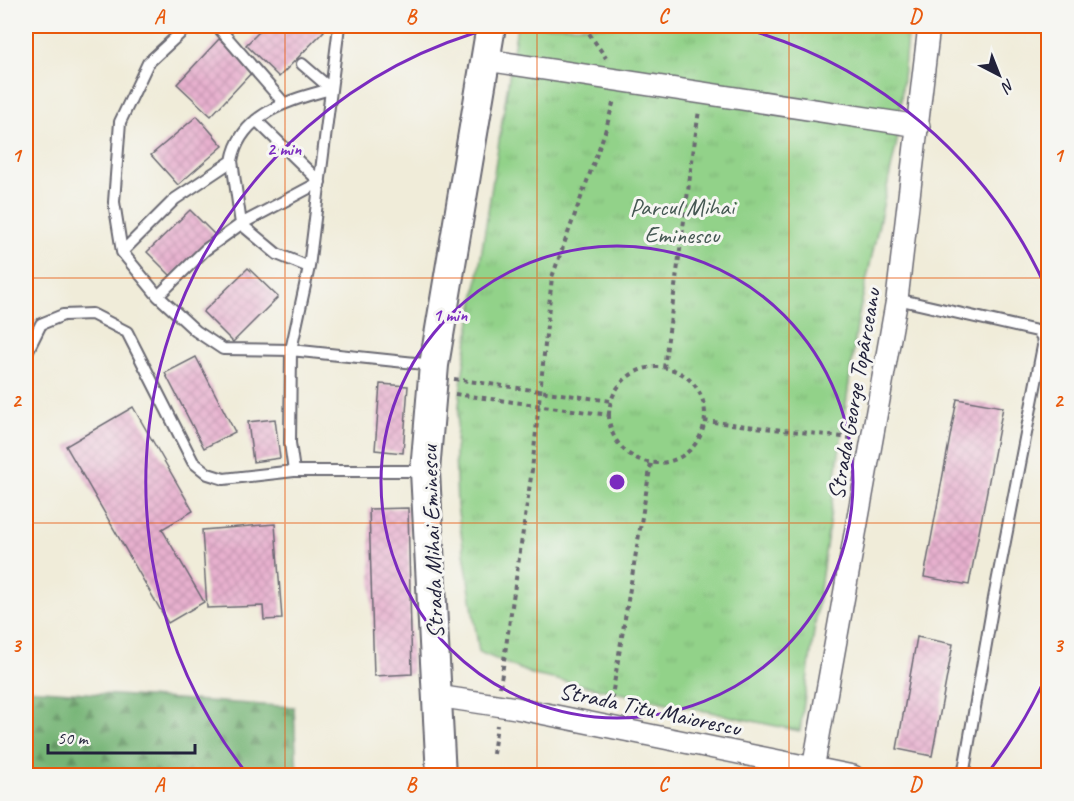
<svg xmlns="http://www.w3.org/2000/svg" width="1074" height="801" viewBox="0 0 1074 801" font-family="Caveat,sans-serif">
	<defs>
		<pattern id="grass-tufts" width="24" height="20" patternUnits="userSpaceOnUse" patternTransform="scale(1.5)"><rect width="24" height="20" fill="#92d289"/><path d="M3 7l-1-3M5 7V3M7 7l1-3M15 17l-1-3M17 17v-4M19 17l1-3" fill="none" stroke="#7eb477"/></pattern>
		<pattern id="forest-firs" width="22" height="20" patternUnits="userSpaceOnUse" patternTransform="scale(1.5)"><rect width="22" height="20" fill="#75b475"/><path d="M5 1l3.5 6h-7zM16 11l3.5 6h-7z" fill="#609261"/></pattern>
		<pattern id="building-cross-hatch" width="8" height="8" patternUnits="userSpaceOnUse" patternTransform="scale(1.5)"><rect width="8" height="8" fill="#e7b0ce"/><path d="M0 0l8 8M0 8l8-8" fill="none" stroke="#c697b2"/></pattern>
	</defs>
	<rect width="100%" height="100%" fill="#f6f6f2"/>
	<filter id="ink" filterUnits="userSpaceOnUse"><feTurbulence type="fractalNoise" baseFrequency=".0167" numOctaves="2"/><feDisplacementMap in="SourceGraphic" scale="12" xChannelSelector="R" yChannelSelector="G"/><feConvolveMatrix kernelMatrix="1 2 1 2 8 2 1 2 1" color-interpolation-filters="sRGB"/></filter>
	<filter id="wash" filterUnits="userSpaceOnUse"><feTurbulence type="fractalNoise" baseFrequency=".008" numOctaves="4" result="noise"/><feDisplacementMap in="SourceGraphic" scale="24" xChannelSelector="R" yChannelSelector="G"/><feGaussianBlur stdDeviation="1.35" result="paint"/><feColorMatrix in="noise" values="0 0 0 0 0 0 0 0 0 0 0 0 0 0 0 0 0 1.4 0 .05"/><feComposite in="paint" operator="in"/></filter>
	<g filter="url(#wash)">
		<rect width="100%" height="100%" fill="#f0ecd9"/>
		<path fill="url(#grass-tufts)" stroke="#5a7a62" stroke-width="1.5" d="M 517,26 L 908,26 L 897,142 L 858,319 L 800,731 L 534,675 L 479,652 L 457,506 L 455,452 L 461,384 Z"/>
		<path fill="url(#forest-firs)" stroke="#4c6b58" stroke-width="1.5" d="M 26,689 L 294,707 L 297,775 L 26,775 Z"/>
		<g id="blocks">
			<path fill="url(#building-cross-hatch)" d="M 265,26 L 318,26 L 324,31 L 279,77 L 246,45 Z
				M 219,39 L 254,70 L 211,116 L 177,84 Z
				M 197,116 L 223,146 L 178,185 L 151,155 Z
				M 190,210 L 215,235 L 172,277 L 147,252 Z
				M 248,268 L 278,297 L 233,342 L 203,312 Z
				M 196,357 L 235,432 L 204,448 L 165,373 Z
				M 380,384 L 408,386 L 403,453 L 375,450 Z
				M 957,399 L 1003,407 L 969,585 L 924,577 Z
				M 133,407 L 193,511 L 162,529 L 204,602 L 168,623 L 66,446 Z
				M 275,419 L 280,458 L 253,462 L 248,422 Z
				M 408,508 L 412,674 L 374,676 L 369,509 Z
				M 275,524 L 282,619 L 264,620 L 263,606 L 207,608 L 202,530 Z
				M 917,637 L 953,644 L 932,756 L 897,749 Z"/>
		</g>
	</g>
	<g filter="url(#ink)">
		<use href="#blocks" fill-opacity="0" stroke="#6a6972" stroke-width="1.5"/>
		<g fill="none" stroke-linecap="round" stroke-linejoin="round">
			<defs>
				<path id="lane" d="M 188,26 L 148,63 L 120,122 L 114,202 L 122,252 L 158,296 L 196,331 L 223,349 L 291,350 L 309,267 L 339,26
					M 217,26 L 283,102
					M 302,64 L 331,89
					M 232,161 L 241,224 L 277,254 L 309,267
					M 122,252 L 175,199 L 232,161 C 240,113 292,99 331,89
					M 158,296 L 205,250 L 241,224 L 320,182 L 256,120
					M 897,299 L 1037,331 L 1042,336 L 1043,346 L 994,598 L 963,776
					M 27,352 L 41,324 L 63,315 L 92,314 L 127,332 L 193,462 L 208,474 L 224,479 L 294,471 L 425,471
					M 294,471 L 290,443 L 291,350 L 434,365"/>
				<path id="street" d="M 486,60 L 919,126
					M 437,696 L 516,708 L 853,776
					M 813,769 L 897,299 L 929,26"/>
				<path id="secondary" d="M 441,776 L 425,471 L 434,365 L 491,26"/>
			</defs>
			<use href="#lane" stroke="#6a6972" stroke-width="14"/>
			<use href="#street" stroke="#6a6972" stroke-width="24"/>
			<use href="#secondary" stroke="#6a6972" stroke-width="32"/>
			<path stroke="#6a6972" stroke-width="4" stroke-dasharray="4.5 4.5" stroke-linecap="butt" d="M 584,26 L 606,58
				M609 415a48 48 0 1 1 96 0a48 48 0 1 1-96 0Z
				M 664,368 L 699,110
				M 454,379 L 611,401
				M 455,394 L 609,415
				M 704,421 L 852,438
				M 500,687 L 532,470 L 552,277 L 605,132 L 614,100
				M 610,708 L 651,463
				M 493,754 L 497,725"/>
			<use href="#lane" stroke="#fff" stroke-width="10"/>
			<use href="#street" stroke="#fff" stroke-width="21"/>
			<use href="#secondary" stroke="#fff" stroke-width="28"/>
		</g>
	</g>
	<path fill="none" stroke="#e8590c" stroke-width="1.5" stroke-opacity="0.55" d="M 285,26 L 285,776M 537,26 L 537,776M 789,26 L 789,776M 26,278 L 1048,278M 26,523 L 1048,523"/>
	<g fill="none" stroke="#7b2cbf" stroke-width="3">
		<circle cx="617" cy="482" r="236"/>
		<path d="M1047 674A471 471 0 0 1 986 775M248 775A471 471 0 0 1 499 26M735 26A471 471 0 0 1 1047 290"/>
	</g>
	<g text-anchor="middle" stroke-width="6" stroke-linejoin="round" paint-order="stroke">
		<g font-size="24" fill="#445752" stroke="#f6f6f2">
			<text x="682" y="215">Parcul Mihai<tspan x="682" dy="28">Eminescu</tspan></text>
		</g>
		<g font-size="24" fill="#22223b" stroke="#f6f6f2">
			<text transform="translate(854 394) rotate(-80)" y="8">Strada George Topârceanu</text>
			<text transform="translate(432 542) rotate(-92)" y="8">Strada Mihai Eminescu</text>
			<text transform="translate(650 709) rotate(12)" y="8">Strada Titu Maiorescu</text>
		</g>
	</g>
	<circle cx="617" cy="482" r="9" fill="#7b2cbf" stroke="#f6f6f2" stroke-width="3"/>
	<g font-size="18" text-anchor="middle" font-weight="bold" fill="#7b2cbf" stroke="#f6f6f2" stroke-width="6" stroke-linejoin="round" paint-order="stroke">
		<text x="284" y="155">2 min</text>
		<text x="450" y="321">1 min</text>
	</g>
	<rect width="1074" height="801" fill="none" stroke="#f6f6f2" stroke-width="66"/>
	<g transform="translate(999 75) rotate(138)" stroke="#f6f6f2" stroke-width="4.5" paint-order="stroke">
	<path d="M0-4.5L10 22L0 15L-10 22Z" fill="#22223b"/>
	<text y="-9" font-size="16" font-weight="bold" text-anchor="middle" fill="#22223b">N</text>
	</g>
	<path d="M48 744v9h147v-9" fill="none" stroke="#22223b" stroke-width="3"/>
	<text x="57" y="744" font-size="18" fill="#22223b" stroke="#f6f6f2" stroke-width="4.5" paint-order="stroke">50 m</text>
	<rect x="33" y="33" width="1008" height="735" fill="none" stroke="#e8590c" stroke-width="2"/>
	<g font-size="20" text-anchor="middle" font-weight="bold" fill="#e8590c">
		<text x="159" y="23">A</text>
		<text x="411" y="23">B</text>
		<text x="663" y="23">C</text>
		<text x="915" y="23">D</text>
		<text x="16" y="162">1</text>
		<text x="1058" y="162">1</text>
		<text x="16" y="407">2</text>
		<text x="1058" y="407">2</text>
		<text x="16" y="652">3</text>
		<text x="1058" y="652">3</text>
		<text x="159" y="791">A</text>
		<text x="411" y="791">B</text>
		<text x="663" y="791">C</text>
		<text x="915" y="791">D</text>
	</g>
</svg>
